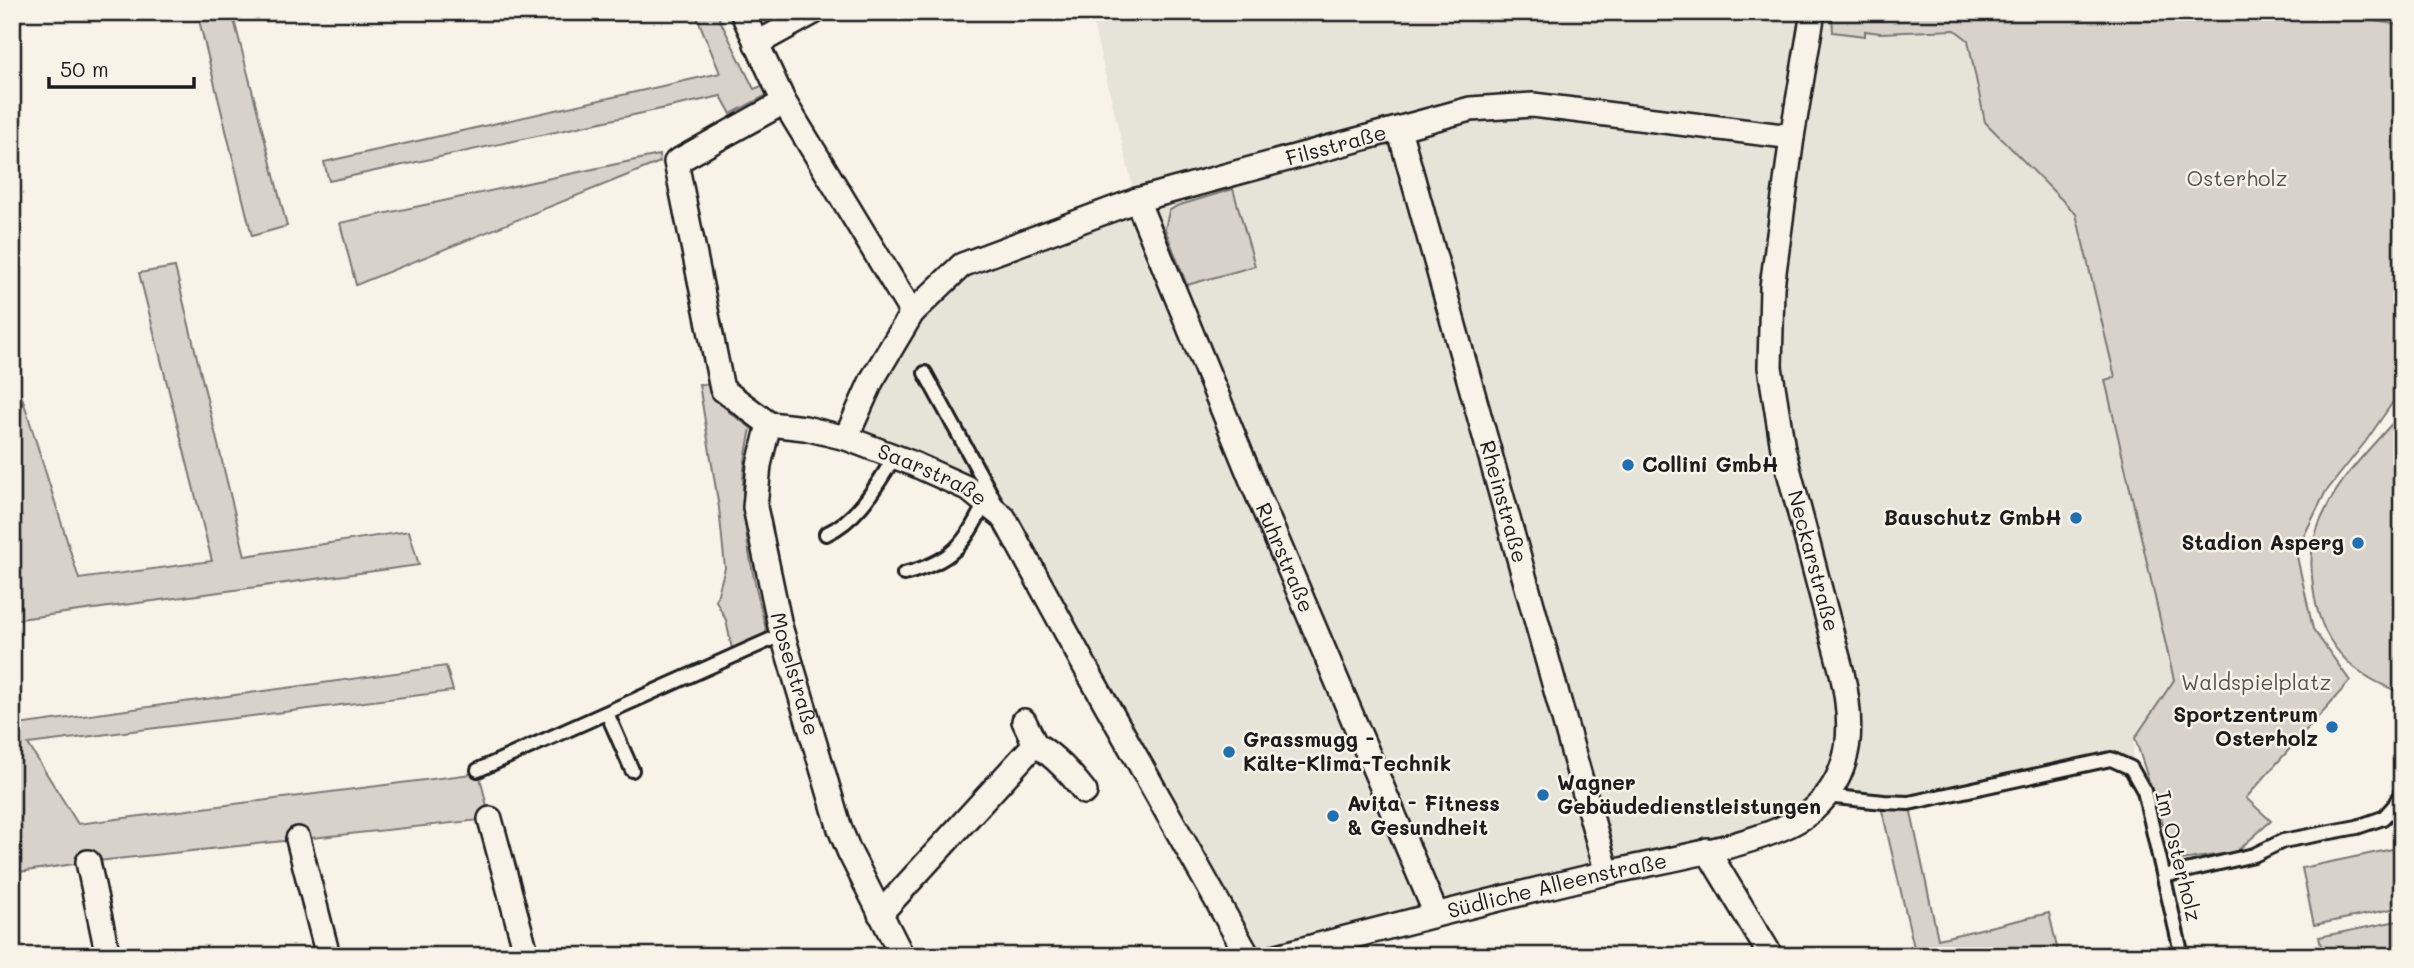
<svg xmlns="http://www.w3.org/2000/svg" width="2414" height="968" viewBox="0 0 2414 968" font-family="Mali,sans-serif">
	<rect width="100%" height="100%" fill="#f7f3e8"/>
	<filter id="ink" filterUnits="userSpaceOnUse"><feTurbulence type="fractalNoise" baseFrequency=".0143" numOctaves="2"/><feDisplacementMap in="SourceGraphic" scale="14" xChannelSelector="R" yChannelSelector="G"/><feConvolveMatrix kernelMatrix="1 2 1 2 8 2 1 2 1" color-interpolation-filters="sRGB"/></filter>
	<g filter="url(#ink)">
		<path fill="#e6e3d9" d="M 1090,12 L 1799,12 L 1832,14 L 1833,33 L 1864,36 L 1865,31 L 1880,33 L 1955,30 L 1968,41 L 1985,122 L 2076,214 L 2115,377 L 2106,380 L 2174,680 L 2135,738 L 2131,768 L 2111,759 L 1909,803 L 1825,796 L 1803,817 L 1278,956 L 1248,956 L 1004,518 L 846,438 L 872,380 L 962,265 L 1136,200 Z"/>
		<path fill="#d7d3cb" stroke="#7a7874" stroke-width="2" d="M 197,12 L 232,12 L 287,226 L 252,236 Z
			M 695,12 L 716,12 L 754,89 L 762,86 L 767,95 L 731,114 L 721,96 L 329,181 L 324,162 L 720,73 Z
			M 1832,12 L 2241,12 L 2271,17 L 2280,12 L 2310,12 L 2402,25 L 2402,389 L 2366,441 L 2325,493 L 2296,552 L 2313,629 L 2350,681 L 2246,798 L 2271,821 L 2236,852 L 2175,861 L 2135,738 L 2174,680 L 2105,380 L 2115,377 L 2076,214 L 1985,122 L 1968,40 L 1955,30 L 1880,33 L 1865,31 L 1865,36 L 1833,32 Z
			M 659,155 L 660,162 L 356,285 L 340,223 Z
			M 1233,189 L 1255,266 L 1187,285 L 1165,229 L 1169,211 L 1177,206 Z
			M 175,267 L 245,556 L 409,531 L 419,565 L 12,620 L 12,452 L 23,400 L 79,579 L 212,561 L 139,273 Z
			M 12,308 C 21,351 21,392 12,435 Z
			M 699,384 L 711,385 L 729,412 L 751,428 C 747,450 742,471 743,493 C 744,539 755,588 767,633 L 732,649 L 726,620 L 716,601 L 725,568 L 719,508 Z
			M 2402,412 L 2402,693 C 2349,674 2319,642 2313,586 C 2309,556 2312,536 2326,509 C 2343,473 2376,443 2402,412 Z
			M 446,666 L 453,691 L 28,744 L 78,824 L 479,773 L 490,819 L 88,862 L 12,873 L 12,716 L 18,725 Z
			M 1880,802 L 1909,803 L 1938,939 L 2049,913 L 2059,956 L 1916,956 Z
			M 2402,847 L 2402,907 L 2314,925 L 2302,868 Z
			M 2402,920 L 2402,956 L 2323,956 L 2319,937 Z"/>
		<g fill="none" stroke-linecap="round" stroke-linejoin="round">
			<defs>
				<path id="service" d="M 925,373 L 997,505
					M 826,534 C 859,519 876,486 895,456
					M 904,574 C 953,561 963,546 985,503
					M 607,713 L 632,770
					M 478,770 L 783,634
					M 1825,796 L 1884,802 L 1909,803 L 2111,759 L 2131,768 L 2144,791 L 2182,956
					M 2164,876 L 2254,855 L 2283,841 L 2357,827 L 2383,818 L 2394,806 L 2401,793"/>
				<g id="minor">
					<path d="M 742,12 L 784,102 L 912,313"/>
					<path d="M 756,44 L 814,12"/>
					<path id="s1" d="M 784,102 L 676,162 L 722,389 L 769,424 L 805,428 L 846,438 L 909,462 L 967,488 L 1004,518 L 1088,672 L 1248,956"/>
					<path id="s2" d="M 1399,129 L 1607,873"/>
					<path id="s3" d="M 1137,200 L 1254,486 L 1436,914"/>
					<path id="s4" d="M 769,424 L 759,465 L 755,507 L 780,626 L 840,829 L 849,851 L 902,956"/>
					<path id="s5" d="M 846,438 L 872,380 L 912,313 L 962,265 L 1137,200 L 1470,109 L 1533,105 L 1792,137"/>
					<path d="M 1024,721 L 1035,744"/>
					<path d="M 490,819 L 527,956"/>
					<path d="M 298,839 L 328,956"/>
					<path d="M 1707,850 L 1771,956"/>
					<path d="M 88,862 L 108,956"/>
					<path d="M 880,914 L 1035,744 C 1056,757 1070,773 1085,792"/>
					<path id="s6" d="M 1277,956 C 1387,927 1496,899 1606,873 C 1659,861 1774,844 1813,810 C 1855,772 1853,723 1842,673 L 1783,449 L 1770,367 L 1772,287 L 1792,137 L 1813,12"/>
				</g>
			</defs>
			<use href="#service" stroke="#1c1c1c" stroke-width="18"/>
			<use href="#minor" stroke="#1c1c1c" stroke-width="28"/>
			<use href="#service" stroke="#f7f3e8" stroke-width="12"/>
			<use href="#minor" stroke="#f7f3e8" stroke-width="23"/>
		</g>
	</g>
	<g fill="#1f6fb2" stroke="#f7f3e8" stroke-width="2.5">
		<circle cx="1628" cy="465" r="7"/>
		<circle cx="2076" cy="518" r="7"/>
		<circle cx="2358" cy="543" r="7"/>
		<circle cx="2332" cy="727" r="7"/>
		<circle cx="1229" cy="752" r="7"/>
		<circle cx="1543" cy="795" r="7"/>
		<circle cx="1333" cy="816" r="7"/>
	</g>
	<g text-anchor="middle" stroke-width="5" stroke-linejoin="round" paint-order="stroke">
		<g font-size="21" fill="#1c1c1c" stroke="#f7f3e8">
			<text dy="7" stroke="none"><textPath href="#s5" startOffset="604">Filsstraße</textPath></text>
			<text dy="7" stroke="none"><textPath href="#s1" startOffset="586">Saarstraße</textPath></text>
			<text dy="7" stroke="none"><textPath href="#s2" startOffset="387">Rheinstraße</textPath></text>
			<text dy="7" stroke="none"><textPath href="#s3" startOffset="387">Ruhrstraße</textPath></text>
			<text transform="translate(1813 561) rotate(75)" y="7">Neckarstraße</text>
			<text dy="7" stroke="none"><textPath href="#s4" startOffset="256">Moselstraße</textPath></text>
			<text transform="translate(2178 856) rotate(76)" y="7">Im Osterholz</text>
			<text dy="7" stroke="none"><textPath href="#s6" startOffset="289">Südliche Alleenstraße</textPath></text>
		</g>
		<g font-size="21" fill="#545351" stroke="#f7f3e8">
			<text x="2237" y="186">Osterholz</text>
			<text x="2256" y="690">Waldspielplatz</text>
		</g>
		<g font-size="21" font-weight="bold" fill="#1c1c1c" stroke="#f7f3e8" text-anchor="start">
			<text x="1642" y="472">Collini GmbH</text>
			<text x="2062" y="525" text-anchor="end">Bauschutz GmbH</text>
			<text x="2344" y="550" text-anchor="end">Stadion Asperg</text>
			<text x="2318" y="722" text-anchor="end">Sportzentrum<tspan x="2318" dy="24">Osterholz</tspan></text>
			<text x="1243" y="747">Grassmugg -<tspan x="1243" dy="24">Kälte-Klima-Technik</tspan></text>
			<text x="1557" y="790">Wagner<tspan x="1557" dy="24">Gebäudedienstleistungen</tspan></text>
			<text x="1347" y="811">Avita - Fitness<tspan x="1347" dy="24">&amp; Gesundheit</tspan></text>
		</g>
	</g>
	<rect width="2414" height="968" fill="none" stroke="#f7f3e8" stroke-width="42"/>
	<rect x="21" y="21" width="2372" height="926" fill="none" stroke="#1c1c1c" stroke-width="2.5" filter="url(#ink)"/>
	<path d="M49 77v10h145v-10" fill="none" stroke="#1c1c1c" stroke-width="3.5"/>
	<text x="60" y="77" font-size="21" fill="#1c1c1c" stroke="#f7f3e8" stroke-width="5" paint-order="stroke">50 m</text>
</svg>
